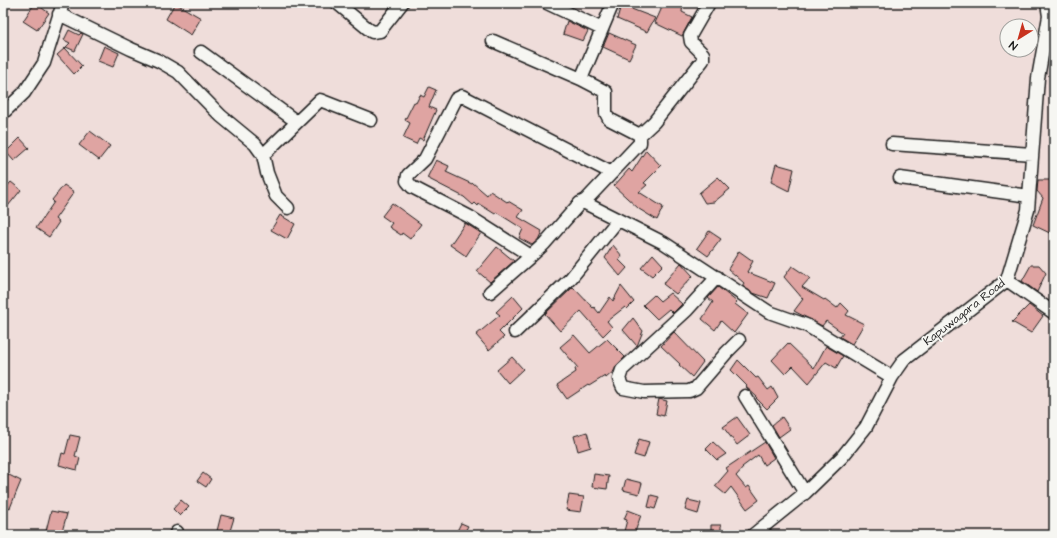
<svg xmlns="http://www.w3.org/2000/svg" width="1057" height="538" viewBox="0 0 1057 538" font-family="'Architects Daughter',sans-serif">
	<rect width="100%" height="100%" fill="#efddda"/>
	<filter id="ink" filterUnits="userSpaceOnUse"><feTurbulence type="fractalNoise" baseFrequency=".025" numOctaves="2"/><feDisplacementMap in="SourceGraphic" scale="8" xChannelSelector="R" yChannelSelector="G"/><feConvolveMatrix kernelMatrix="1 2 1 2 8 2 1 2 1" color-interpolation-filters="sRGB"/></filter>
	<g filter="url(#ink)">
		<path fill="#dfa4a2" stroke="#1c1c1c" d="M 35,3 L 49,13 L 37,30 L 23,21 Z
			M 175,3 L 201,18 L 191,35 L 166,19 Z
			M 664,3 L 683,3 L 682,12 L 692,17 L 682,36 L 655,23 Z
			M 621,5 L 655,18 L 647,32 L 617,19 Z
			M 567,21 L 588,31 L 583,41 L 563,34 Z
			M 69,30 L 79,35 L 81,33 L 83,34 L 75,51 L 66,47 L 70,43 L 64,40 Z
			M 609,33 L 636,45 L 629,59 L 603,47 Z
			M 104,46 L 119,53 L 113,67 L 98,61 Z
			M 65,48 L 82,66 L 74,74 L 57,55 Z
			M 429,87 L 436,90 L 429,107 L 436,110 L 423,140 L 419,138 L 416,144 L 403,138 L 410,123 L 405,120 L 414,102 L 416,103 L 420,95 L 424,97 Z
			M 90,131 L 110,146 L 99,160 L 79,145 Z
			M 20,138 L 29,148 L 14,161 L 6,152 Z
			M 646,150 L 661,166 L 644,183 L 647,185 L 639,192 L 663,207 L 657,220 L 639,209 L 614,186 L 629,169 L 632,172 Z
			M 436,160 L 449,166 L 446,172 L 472,184 L 473,183 L 487,195 L 490,191 L 507,202 L 508,201 L 523,210 L 518,217 L 542,231 L 538,240 L 532,245 L 519,238 L 523,229 L 496,212 L 495,214 L 479,204 L 478,206 L 475,203 L 473,205 L 464,197 L 427,178 Z
			M 776,164 L 794,169 L 789,191 L 771,182 Z
			M 718,177 L 730,189 L 714,202 L 705,203 L 699,193 Z
			M 1038,180 L 1054,180 L 1054,235 L 1033,225 L 1043,198 L 1037,191 Z
			M 11,182 L 21,190 L 8,206 L 3,202 L 3,191 Z
			M 64,185 L 74,192 L 55,219 L 59,222 L 49,237 L 36,228 L 54,202 L 52,200 Z
			M 392,203 L 421,224 L 410,239 L 402,233 L 401,235 L 389,227 L 392,223 L 382,216 Z
			M 280,215 L 295,224 L 287,239 L 271,230 Z
			M 465,223 L 481,233 L 466,256 L 450,245 Z
			M 709,231 L 721,239 L 708,256 L 697,248 Z
			M 613,245 L 622,256 L 619,260 L 627,268 L 620,276 L 605,258 Z
			M 497,247 L 514,261 L 490,282 L 477,271 Z
			M 739,251 L 753,261 L 747,272 L 775,283 L 768,298 L 753,293 L 742,286 L 744,283 L 728,269 Z
			M 653,254 L 663,265 L 652,276 L 641,268 Z
			M 681,263 L 693,276 L 676,294 L 663,284 Z
			M 1031,265 L 1039,265 L 1046,273 L 1037,292 L 1022,281 Z
			M 792,266 L 810,278 L 802,287 L 824,300 L 825,299 L 837,308 L 841,303 L 849,311 L 846,315 L 864,324 L 852,344 L 840,337 L 843,333 L 826,321 L 822,326 L 794,311 L 803,299 L 784,277 Z
			M 621,286 L 634,302 L 627,309 L 625,307 L 607,321 L 612,327 L 603,336 L 581,311 L 560,331 L 545,314 L 573,287 L 593,308 L 594,307 L 599,313 L 610,297 L 613,301 Z
			M 718,287 L 737,302 L 735,304 L 748,314 L 734,333 L 721,321 L 715,330 L 702,319 L 713,302 L 708,298 Z
			M 670,293 L 682,304 L 673,313 L 669,309 L 657,319 L 643,305 L 654,295 L 660,301 Z
			M 513,296 L 523,308 L 499,332 L 504,337 L 489,350 L 476,335 L 500,315 L 496,312 Z
			M 1029,305 L 1043,316 L 1031,333 L 1012,322 Z
			M 633,318 L 643,331 L 637,346 L 623,330 Z
			M 674,332 L 703,362 L 692,377 L 679,365 L 680,364 L 661,346 Z
			M 574,335 L 590,353 L 607,339 L 625,357 L 617,365 L 614,371 L 606,378 L 605,376 L 589,386 L 588,385 L 567,399 L 557,385 L 576,372 L 575,369 L 578,368 L 560,347 Z
			M 788,343 L 814,368 L 826,346 L 843,356 L 836,368 L 826,362 L 809,383 L 793,366 L 785,374 L 772,360 Z
			M 512,357 L 523,369 L 508,383 L 497,370 Z
			M 738,360 L 756,378 L 758,377 L 768,390 L 772,387 L 778,398 L 767,409 L 756,398 L 757,397 L 746,387 L 747,386 L 731,370 Z
			M 659,399 L 667,401 L 664,416 L 656,414 Z
			M 737,417 L 750,435 L 737,445 L 723,427 Z
			M 782,417 L 790,429 L 779,437 L 772,425 Z
			M 587,432 L 591,447 L 578,451 L 574,436 Z
			M 70,435 L 80,437 L 75,456 L 80,458 L 77,470 L 59,465 L 62,453 L 65,454 Z
			M 639,439 L 649,442 L 644,458 L 634,455 Z
			M 713,442 L 726,454 L 717,460 L 706,449 Z
			M 765,442 L 774,458 L 764,465 L 758,455 L 742,467 L 743,468 L 736,476 L 746,488 L 749,486 L 759,500 L 747,509 L 731,487 L 725,494 L 715,486 L 728,471 L 726,468 Z
			M 203,473 L 211,479 L 206,487 L 197,481 Z
			M 7,474 L 21,481 L 10,508 L 3,505 L 3,485 Z
			M 594,474 L 609,476 L 607,489 L 592,487 Z
			M 626,479 L 642,483 L 639,494 L 623,490 Z
			M 569,495 L 584,497 L 581,512 L 566,510 Z
			M 651,495 L 659,497 L 655,509 L 648,507 Z
			M 181,500 L 189,507 L 180,516 L 173,509 Z
			M 688,500 L 701,503 L 698,514 L 685,510 Z
			M 628,510 L 641,515 L 634,535 L 623,535 L 627,520 L 624,519 Z
			M 51,511 L 67,514 L 61,535 L 45,535 Z
			M 221,515 L 234,518 L 229,534 L 217,531 Z
			M 461,523 L 468,526 L 463,535 L 455,535 Z
			M 711,525 L 721,525 L 721,535 L 711,535 Z"/>
		<g fill="none" stroke-linecap="round" stroke-linejoin="round">
			<defs>
				<path id="minor" d="M 337,3 L 372,32 L 380,31 L 402,3
					M 547,3 L 602,29
					M 613,3 L 581,79 L 606,92 L 606,113 L 609,119 L 640,135 L 640,143 L 586,200 L 587,204 L 664,243 L 769,312 L 806,325 L 892,377
					M 59,14 L 131,49 L 159,61 L 178,72 L 221,116 L 255,144 L 263,155 L 267,173 L 276,196 L 288,208
					M 493,41 L 581,79
					M 201,52 L 297,122
					M 3,113 L 24,93 L 44,63 L 63,3
					M 640,135 L 654,122 L 703,60 L 703,54 L 691,42 L 690,36 L 709,3
					M 892,144 L 1032,154
					M 263,155 L 320,100 L 371,120
					M 900,178 L 1029,196
					M 586,200 L 580,203 L 544,244 L 531,256 L 470,217 L 412,187 L 407,181 L 408,175 L 425,159 L 456,99 L 462,96 L 612,173
					M 717,277 L 687,310 L 622,370 L 619,379 L 623,388 L 644,392 L 689,391 L 696,388 L 727,352 L 739,340
					M 1007,280 L 1054,313
					M 490,292 L 531,256
					M 515,332 L 571,278 L 618,220
					M 745,396 L 805,493
					M 175,535 L 177,532
					M 753,535 L 805,493 L 842,457 L 866,427 L 892,377 L 904,360 L 1007,280 L 1028,210 L 1038,78 L 1049,16 L 1047,3"/>
			</defs>
			<use href="#minor" stroke="#1c1c1c" stroke-width="15"/>
			<use href="#minor" stroke="#f6f6f2" stroke-width="12"/>
		</g>
	</g>
	<g text-anchor="middle" stroke-width="3.5" stroke-linejoin="round" paint-order="stroke">
		<g font-size="12" fill="#1c1c1c" stroke="#f6f6f2">
			<text transform="translate(964 312) rotate(-38)" y="4">Kapuwagara Road</text>
		</g>
	</g>
	<rect width="1057" height="538" fill="none" stroke="#f6f6f2" stroke-width="16"/>
	<rect x="8" y="8" width="1041" height="522" fill="none" stroke="#1c1c1c" stroke-width="1.5" filter="url(#ink)"/>
	<g transform="translate(1019 38) rotate(217)"><circle r="19" fill="#f6f6f2" stroke="#9f9f9c"/>
	<path d="M0-3L7 15L0 10L-7 15Z" fill="#c8321e"/>
	<text y="-6" font-size="11" font-weight="bold" text-anchor="middle" fill="#1c1c1c">N</text>
	</g>
</svg>
